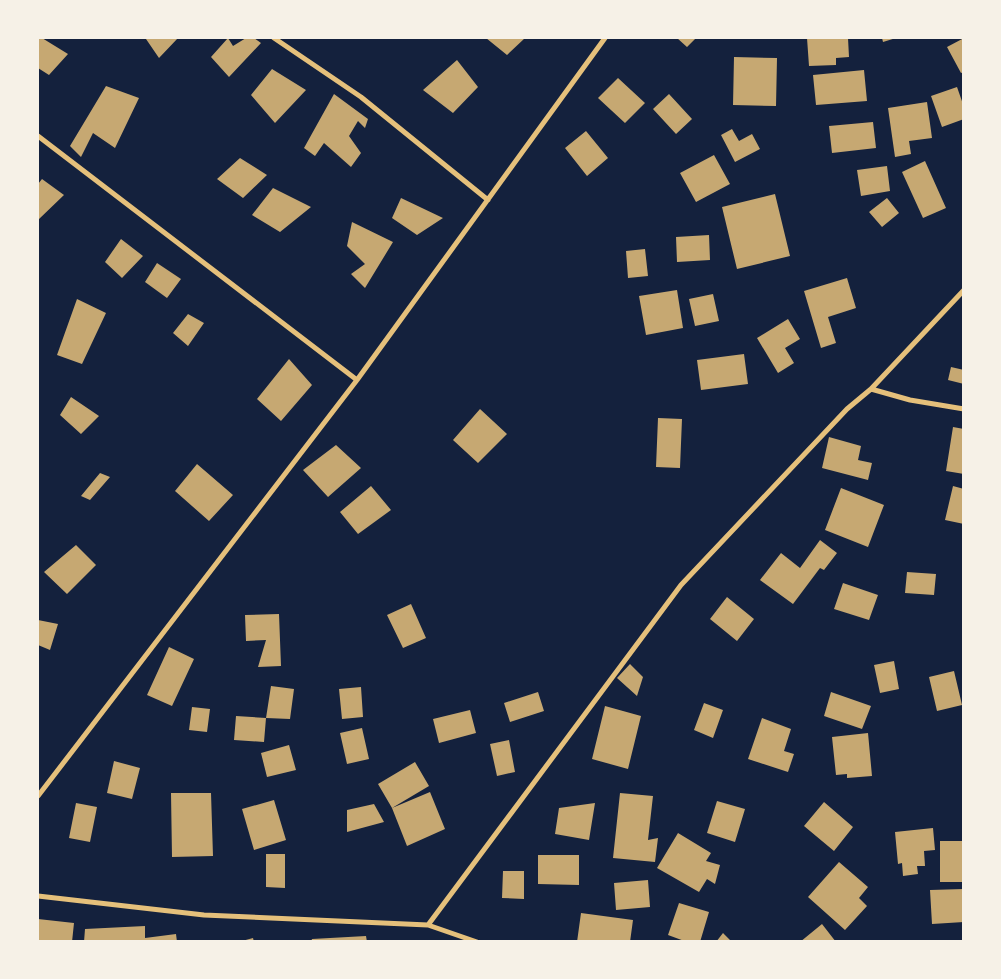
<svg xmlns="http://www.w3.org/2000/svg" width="1001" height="979" viewBox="0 0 1001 979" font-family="Ubuntu,sans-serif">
	<rect width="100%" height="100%" fill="#14213d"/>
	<path fill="#c6a872" d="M 38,38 L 42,38 L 68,54 L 49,75 L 38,68 Z
		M 148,38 L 178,38 L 159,58 L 146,39 Z
		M 228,38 L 233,46 L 246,38 L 254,38 L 261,43 L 229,77 L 211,57 Z
		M 486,38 L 525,38 L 507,55 Z
		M 677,38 L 696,38 L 687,47 Z
		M 807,38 L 848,38 L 849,57 L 836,58 L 836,65 L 809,66 Z
		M 882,38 L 896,38 L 883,42 Z
		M 964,38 L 964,72 L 961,73 L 947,47 Z
		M 734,57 L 777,58 L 776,106 L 733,105 Z
		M 457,60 L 478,87 L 453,113 L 423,90 Z
		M 272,69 L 306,90 L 275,123 L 251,95 Z
		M 864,70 L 867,101 L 816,105 L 813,75 Z
		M 618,78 L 645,103 L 625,123 L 598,98 Z
		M 106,86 L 139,98 L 115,148 L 93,133 L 81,157 L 70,146 Z
		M 957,87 L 964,107 L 964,119 L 942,127 L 931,96 Z
		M 334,94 L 368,119 L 365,128 L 358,121 L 349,136 L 361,153 L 351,167 L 324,143 L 315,156 L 304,148 Z
		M 669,94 L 692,119 L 676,134 L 653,109 Z
		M 927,102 L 932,138 L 909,141 L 911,154 L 895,157 L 888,108 Z
		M 873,122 L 876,148 L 832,153 L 829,126 Z
		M 732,129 L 739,141 L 752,134 L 760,149 L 735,162 L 721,135 Z
		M 586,131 L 608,158 L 587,176 L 565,148 Z
		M 714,155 L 730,184 L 696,202 L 680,173 Z
		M 240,158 L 267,175 L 243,198 L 217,179 Z
		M 925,161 L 946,208 L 923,218 L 902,172 Z
		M 887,166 L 890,191 L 861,196 L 857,170 Z
		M 42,179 L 64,195 L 38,220 L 38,184 Z
		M 273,188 L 311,207 L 280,232 L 252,215 Z
		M 775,194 L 790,256 L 737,269 L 722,207 Z
		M 401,198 L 443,218 L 417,235 L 392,218 Z
		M 887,198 L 899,213 L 882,227 L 869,212 Z
		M 352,222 L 393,242 L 365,288 L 351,274 L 365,264 L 347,246 Z
		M 709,235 L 710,260 L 677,262 L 676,237 Z
		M 121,239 L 143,256 L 122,278 L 105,262 Z
		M 645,249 L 648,276 L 628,278 L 626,251 Z
		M 157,263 L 181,279 L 167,298 L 145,282 Z
		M 847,278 L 856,308 L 828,317 L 836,343 L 821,348 L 804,291 Z
		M 677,290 L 683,328 L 646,335 L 639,296 Z
		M 713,294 L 719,321 L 695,326 L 689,299 Z
		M 77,299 L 106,313 L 82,364 L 57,355 Z
		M 188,314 L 204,323 L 188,346 L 173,333 Z
		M 788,319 L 800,339 L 785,348 L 794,363 L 778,373 L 757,338 Z
		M 744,354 L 748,384 L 701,390 L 697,360 Z
		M 289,359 L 312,385 L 281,421 L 257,399 Z
		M 951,367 L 964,370 L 964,384 L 948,380 Z
		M 71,397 L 99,416 L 81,434 L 60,415 Z
		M 480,409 L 507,434 L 478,463 L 453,440 Z
		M 658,418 L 682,419 L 680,468 L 656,467 Z
		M 953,427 L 964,429 L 964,474 L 946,471 Z
		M 829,437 L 861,446 L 858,460 L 872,463 L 868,480 L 822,468 Z
		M 336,445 L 361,468 L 328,497 L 303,470 Z
		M 197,464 L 233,495 L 209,521 L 175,491 Z
		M 100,473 L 110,477 L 90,500 L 81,496 Z
		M 371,486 L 391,510 L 358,534 L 340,512 Z
		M 953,486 L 964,489 L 964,524 L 945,520 Z
		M 841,488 L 884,505 L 868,547 L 825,530 Z
		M 820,540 L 837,553 L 824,570 L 820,568 L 793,604 L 760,580 L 781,553 L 800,568 Z
		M 76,545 L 96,565 L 67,594 L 44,572 Z
		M 907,572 L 936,574 L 934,595 L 905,593 Z
		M 843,583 L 878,595 L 869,620 L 834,609 Z
		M 727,597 L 754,619 L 737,641 L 710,619 Z
		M 411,604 L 426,638 L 403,648 L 387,615 Z
		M 279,614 L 281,666 L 258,667 L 266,640 L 246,641 L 245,615 Z
		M 38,620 L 58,624 L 50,650 L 38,645 Z
		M 169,647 L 194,659 L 172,706 L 147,695 Z
		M 894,661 L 899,689 L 880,693 L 874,665 Z
		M 630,664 L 643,677 L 637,696 L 617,678 Z
		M 954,671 L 962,705 L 937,711 L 929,677 Z
		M 271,686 L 294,689 L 290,719 L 266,718 Z
		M 361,687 L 363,717 L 342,719 L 339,689 Z
		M 538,692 L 544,711 L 510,722 L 504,703 Z
		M 831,692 L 871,706 L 862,729 L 824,716 Z
		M 704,703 L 723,710 L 713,738 L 694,730 Z
		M 605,706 L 641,716 L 628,769 L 592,759 Z
		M 192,707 L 210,709 L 207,732 L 189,730 Z
		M 470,710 L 476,733 L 439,743 L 433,719 Z
		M 236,716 L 266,718 L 264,742 L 234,740 Z
		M 762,718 L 791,729 L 784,751 L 794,754 L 788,772 L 748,759 Z
		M 362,728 L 369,759 L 347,764 L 340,733 Z
		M 868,733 L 872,776 L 847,778 L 847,774 L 836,775 L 832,737 Z
		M 509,740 L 515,772 L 497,776 L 490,744 Z
		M 289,745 L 296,770 L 267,777 L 261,753 Z
		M 114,761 L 140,768 L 132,799 L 107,793 Z
		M 415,762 L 429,786 L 392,808 L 430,792 L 445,829 L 407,846 L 392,808 L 378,784 Z
		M 171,793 L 211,793 L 213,856 L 172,857 Z
		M 620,793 L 653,796 L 648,840 L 658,838 L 655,862 L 613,858 Z
		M 274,800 L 286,840 L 254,850 L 242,809 Z
		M 717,801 L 745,809 L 735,842 L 707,833 Z
		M 824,802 L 853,827 L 834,851 L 804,826 Z
		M 76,803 L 97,807 L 90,842 L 69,838 Z
		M 595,803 L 589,840 L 555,834 L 559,808 Z
		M 374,804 L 384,822 L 347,832 L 347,810 Z
		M 933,828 L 935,850 L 924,851 L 925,866 L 917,866 L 918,874 L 903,876 L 902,863 L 898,864 L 895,832 Z
		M 678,833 L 711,853 L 706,861 L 720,865 L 715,884 L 707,879 L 699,892 L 657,868 Z
		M 940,841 L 964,841 L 964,882 L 940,882 Z
		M 266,854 L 285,854 L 285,888 L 266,887 Z
		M 538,855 L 579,855 L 579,885 L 538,884 Z
		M 839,862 L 868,887 L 859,898 L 867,906 L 845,930 L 808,897 Z
		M 503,871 L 524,871 L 524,899 L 502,898 Z
		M 648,880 L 650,907 L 616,910 L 614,883 Z
		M 964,889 L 964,922 L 932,924 L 930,890 Z
		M 679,903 L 709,912 L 700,942 L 687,942 L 668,935 Z
		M 581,913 L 633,920 L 630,942 L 577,942 Z
		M 38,919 L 74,923 L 72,942 L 38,942 Z
		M 822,924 L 836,942 L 800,942 Z
		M 145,926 L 145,938 L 176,934 L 177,942 L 84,942 L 85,929 Z
		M 723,933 L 732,942 L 716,942 Z
		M 366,936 L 367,942 L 311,942 L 312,939 Z
		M 253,938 L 254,942 L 242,942 L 242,941 Z"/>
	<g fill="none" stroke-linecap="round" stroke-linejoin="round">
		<path stroke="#e5c07b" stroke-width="5" d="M 274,38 L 361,97 L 488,200
			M 38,136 L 357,380
			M 871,389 L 910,400 L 964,409
			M 38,796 L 357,380 L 605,38
			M 38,896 L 204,915 L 428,925 L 681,585 L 847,409 L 871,389 L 964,290
			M 428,925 L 477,942"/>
	</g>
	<rect width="1001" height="979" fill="none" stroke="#f6f1e7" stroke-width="78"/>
</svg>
